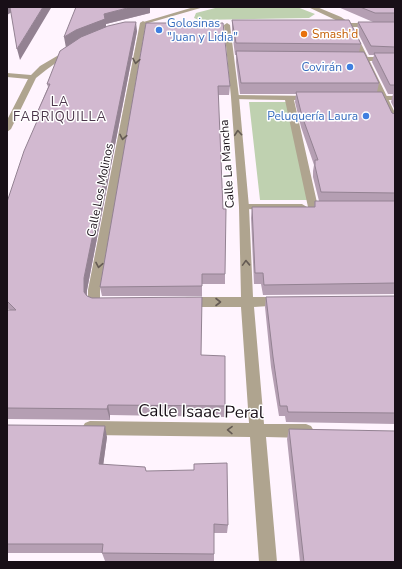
<svg xmlns="http://www.w3.org/2000/svg" width="402" height="569" viewBox="0 0 402 569" font-family="'Nunito Sans',sans-serif">
	<rect width="100%" height="100%" fill="#fff4fe"/>
	<path fill="#bfd1b0" d="M 219,7 L 297,7 L 315,14 L 309,18 L 199,20 L 194,18 L 196,13 Z
		M 249,102 L 288,102 L 308,200 L 260,200 Z"/>
	<g fill="none" stroke-linecap="round" stroke-linejoin="round">
		<path fill="#afa48f" fill-rule="evenodd" d="M 194,7 L 204,7 L 145,24 L 140,23 Z
			M 349,57 L 395,57 L 395,61 L 352,61 L 348,59 Z
			M 232,95 L 315,96 L 316,98 L 312,100 L 294,100 L 318,207 L 317,209 L 313,210 L 308,207 L 285,100 L 235,99 L 232,99 Z
			M 369,96 L 395,96 L 395,100 L 372,100 L 368,98 Z
			M 244,204 L 302,204 L 307,207 L 302,210 L 240,209 L 239,207 Z"/>
		<path fill="#afa48f" fill-rule="evenodd" d="M 308,7 L 317,7 L 341,17 L 350,23 L 395,23 L 395,27 L 353,27 L 395,113 L 395,125 L 391,122 L 347,27 L 334,26 L 334,24 L 342,23 Z
			M 143,21 L 146,23 L 100,290 L 100,298 L 109,300 L 111,303 L 109,306 C 103,308 96,308 90,306 L 88,303 L 88,290 L 140,23 Z
			M 227,23 L 230,25 L 239,97 L 249,207 L 253,297 L 281,297 L 285,299 L 287,302 L 285,305 L 254,307 L 264,424 L 306,424 L 311,426 L 314,431 L 311,436 L 306,438 L 266,437 L 277,562 L 259,562 L 250,437 L 90,435 L 85,433 L 82,428 L 85,423 L 90,421 L 249,423 L 241,307 L 187,307 L 183,305 L 181,302 L 183,299 L 187,297 L 241,297 L 239,207 L 231,97 L 224,25 Z
			M 69,49 L 71,50 L 71,52 L 46,70 L 36,78 L 11,129 L 7,132 L 7,120 L 28,79 L 7,77 L 7,73 L 31,75 L 40,66 Z"/>
	</g>
	<path fill="#b59fb3" d="M 76,7 L 150,13 L 106,24 L 106,27 L 137,31 L 87,290 L 87,296 L 201,355 L 225,406 L 225,417 L 110,415 L 110,420 L 7,419 L 7,310 L 10,310 L 7,308 L 7,202 L 38,119 L 37,113 L 48,87 L 47,84 L 66,47 Z
		M 338,7 L 395,7 L 395,110 L 391,102 L 393,94 L 388,94 L 372,62 L 374,55 L 369,55 L 357,31 L 358,22 L 392,22 L 373,22 Z
		M 232,20 L 361,44 L 359,52 L 379,83 L 377,92 L 392,113 L 395,114 L 395,294 L 263,295 L 261,284 L 254,284 L 251,218 L 252,207 L 314,207 L 315,201 L 319,201 L 313,177 L 313,171 L 314,165 L 301,127 L 295,102 L 296,94 L 240,94 L 236,62 L 236,55 L 235,55 L 232,31 Z
		M 146,23 L 230,86 L 229,95 L 218,95 L 225,274 L 225,284 L 202,284 L 202,296 L 102,296 L 100,287 Z
		M 395,296 L 395,424 L 286,422 L 285,416 L 279,416 L 271,367 L 265,307 L 266,297 Z
		M 7,425 L 107,437 L 103,465 L 146,471 L 228,525 L 227,533 L 214,533 L 214,562 L 105,561 L 102,553 L 7,553 Z
		M 289,429 L 395,562 L 300,562 L 287,439 Z"/>
	<path fill="#938292" d="M 7,7 L 11,7 L 12,12 L 7,15 Z
		M 43,7 L 50,7 L 51,8 L 20,60 L 17,49 Z
		M 131,7 L 150,7 L 150,13 L 106,24 L 106,30 L 66,48 L 64,37 L 104,14 Z
		M 136,22 L 137,31 L 87,290 L 86,303 L 84,292 L 84,278 Z
		M 108,405 L 110,415 L 110,420 L 107,409 Z
		M 105,426 L 107,437 L 102,474 L 99,464 Z"/>
	<path fill="#d2b9d0" stroke="#938292" d="M 10,7 L 43,7 L 17,49 Z
		M 76,7 L 131,7 L 104,14 L 105,19 L 76,30 L 64,37 Z
		M 360,7 L 395,7 L 395,13 L 375,13 Z
		M 232,20 L 349,20 L 361,44 L 236,43 Z
		M 125,22 L 136,22 L 84,278 L 84,292 L 87,296 L 92,298 L 202,297 L 201,355 L 225,356 L 225,406 L 108,405 L 107,409 L 7,408 L 7,310 L 16,310 L 7,301 L 7,202 L 24,151 L 41,112 L 37,113 L 50,84 L 47,84 L 60,51 L 81,37 L 108,26 Z
		M 358,22 L 395,22 L 395,47 L 371,46 Z
		M 146,23 L 223,23 L 230,86 L 218,86 L 223,209 L 226,209 L 225,274 L 202,274 L 202,286 L 100,287 Z
		M 236,51 L 364,52 L 379,83 L 241,83 Z
		M 374,53 L 395,53 L 395,85 L 390,85 Z
		M 296,92 L 382,92 L 392,113 L 395,114 L 395,193 L 321,192 L 315,166 L 315,160 L 318,160 L 302,116 Z
		M 315,201 L 395,201 L 395,283 L 264,285 L 263,273 L 255,273 L 252,207 L 315,207 Z
		M 395,296 L 395,413 L 288,412 L 287,406 L 280,406 L 273,357 L 266,297 Z
		M 7,425 L 105,426 L 99,464 L 145,467 L 146,471 L 194,470 L 194,464 L 227,463 L 228,525 L 214,524 L 214,554 L 102,553 L 103,544 L 7,544 Z
		M 289,429 L 395,431 L 395,562 L 304,562 Z"/>
	<defs><path id="oneway-chevron" d="M-2-3.5L2.5 0L-2 3.5" fill="none" stroke-width="1.6" stroke-linecap="round" stroke-linejoin="round"/></defs>
	<g stroke="#645a53">
		<use href="#oneway-chevron" transform="translate(136 61) rotate(100)"/>
		<use href="#oneway-chevron" transform="translate(238 133) rotate(-95)"/>
		<use href="#oneway-chevron" transform="translate(123 137) rotate(101)"/>
		<use href="#oneway-chevron" transform="translate(246 263) rotate(-92)"/>
		<use href="#oneway-chevron" transform="translate(99 265) rotate(101)"/>
		<use href="#oneway-chevron" transform="translate(218 302)"/>
		<use href="#oneway-chevron" transform="translate(230 430) rotate(-179)"/>
	</g>
	<g fill="#3f7fe0" stroke="#fff" stroke-width="1.5">
		<circle cx="159" cy="30" r="4"/>
		<circle cx="350" cy="67" r="4"/>
		<circle cx="366" cy="116" r="4"/>
	</g>
	<circle fill="#e8710a" stroke="#fff" stroke-width="1.5" cx="304" cy="34" r="4"/>
	<g text-anchor="middle" stroke-width="3" stroke-linejoin="round" paint-order="stroke">
		<g font-size="12" fill="#366cbe" stroke="#fff" text-anchor="end">
			<text x="167" y="27" text-anchor="start">Golosinas<tspan x="167" dy="14">"Juan y Lidia"</tspan></text>
			<text x="342" y="71">Covirán</text>
			<text x="358" y="120">Peluquería Laura</text>
		</g>
		<g font-size="12" fill="#c56008" stroke="#fff" text-anchor="start">
			<text x="312" y="38">Smash'd</text>
		</g>
		<g font-size="12" fill="#180f17" stroke="#fff">
			<text transform="translate(227 164) rotate(-94)" y="4">Calle La Mancha</text>
			<text transform="translate(100 190) rotate(-79)" y="4">Calle Los Molinos</text>
		</g>
		<g font-size="13" letter-spacing="1" fill="#4b364a" stroke="#fff">
			<text x="60" y="106">LA<tspan x="60" dy="15">FABRIQUILLA</tspan></text>
		</g>
		<g font-size="17" fill="#180f17" stroke="#fff">
			<text transform="translate(201 411) rotate(1)" y="6">Calle Isaac Peral</text>
		</g>
	</g>
	<rect width="402" height="569" fill="none" stroke="#180f17" stroke-width="16"/>
</svg>
